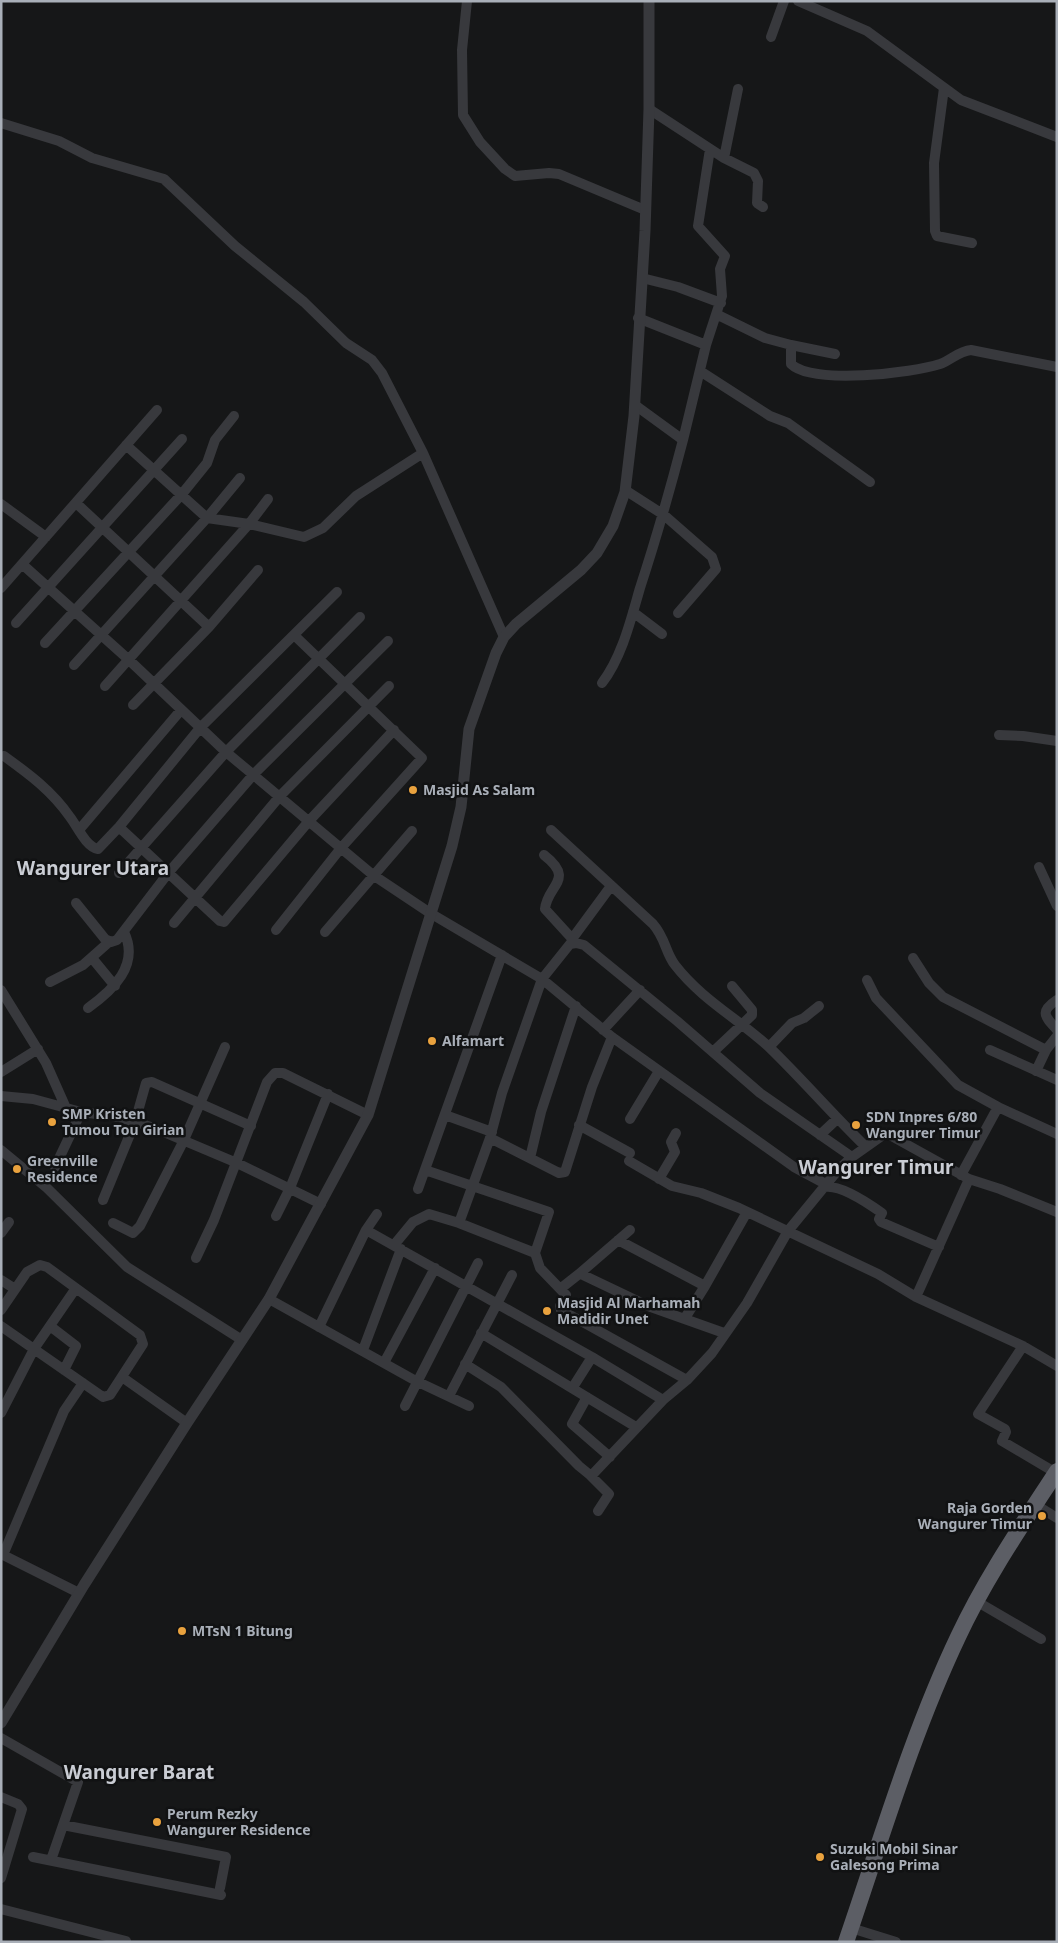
<svg xmlns="http://www.w3.org/2000/svg" width="1058" height="1943" viewBox="0 0 1058 1943" font-family="'Noto Sans',sans-serif">
	<rect width="100%" height="100%" fill="#161718"/>
	<g fill="none" stroke-linecap="round" stroke-linejoin="round">
		<path stroke="#38393d" stroke-width="10" d="M 467,1 L 462,50 L 463,115 L 480,142 L 505,169 L 515,176 L 549,173 L 559,174 L 645,210
			M 798,1 L 867,31 L 961,100 L 1057,137
			M 771,37 L 784,1
			M 944,88 L 934,163 L 935,231 L 937,236 L 972,243
			M 649,109 L 724,158 L 754,173 L 758,181 L 757,203 L 763,207
			M 1,123 L 59,141 L 92,158 L 164,179 L 235,246 L 304,302 L 346,343 L 372,360 L 382,373 L 423,453 L 504,637
			M 724,158 L 738,89
			M 642,278 L 678,287 L 721,303
			M 718,315 L 765,338 L 791,345 L 791,364 C 812,385 913,373 940,364 C 951,360 959,351 971,350 L 1057,367
			M 638,318 L 706,345
			M 791,345 L 835,354
			M 700,371 L 770,416 L 788,423 L 870,482
			M 157,410 L 22,564 L 128,659 L 226,752 L 373,875 L 430,913 L 542,979 L 570,944 L 576,943 L 584,945 L 677,1021 L 760,1093 L 852,1157 L 886,1133 L 969,1179 L 1000,1189 L 1057,1212
			M 683,440 L 706,345 L 722,296 L 720,269 L 725,256 L 698,226 L 710,149
			M 126,445 L 207,518 L 249,524 L 304,537 L 323,528 L 356,496 L 423,453
			M 625,490 L 664,515 L 712,557 L 716,569 L 678,613
			M 76,503 L 209,627
			M 1,504 L 46,537
			M 1,588 L 22,564
			M 633,612 L 662,634
			M 16,623 L 182,439
			M 45,643 L 182,494 L 207,463 L 215,440 L 234,416
			M 74,665 L 207,518 L 240,478
			M 602,683 C 622,657 631,619 640,588 C 656,539 670,490 683,440 L 635,405
			M 105,686 L 249,524 L 268,499
			M 133,705 L 209,627 L 258,570
			M 999,735 L 1023,736 L 1057,741
			M 4,756 C 29,774 52,791 70,817 C 77,826 86,847 98,849 L 119,827 L 200,728 L 337,592
			M 119,827 L 220,921 L 224,922 L 309,821 L 394,730
			M 79,830 L 181,710
			M 551,830 L 653,924 C 666,939 665,952 675,965 C 702,1000 739,1019 770,1048 C 803,1080 833,1115 866,1147
			M 544,855 C 576,880 547,885 545,909 L 576,943
			M 1039,867 L 1057,906
			M 119,873 L 226,752 L 360,617
			M 76,903 L 105,939 L 111,942 L 117,940 L 169,872 L 253,775 L 388,641
			M 174,923 L 280,796 L 389,686
			M 276,930 L 341,848 L 422,758 L 294,635
			M 325,932 L 412,831
			M 572,939 L 611,886
			M 92,958 L 115,986
			M 913,958 L 929,983 L 943,997 L 1046,1050
			M 867,980 L 876,998 L 958,1085 L 998,1107
			M 50,982 L 83,965 L 109,942
			M 1,990 L 46,1063 L 66,1108
			M 1057,1000 C 1039,1012 1045,1016 1057,1030
			M 88,1008 C 113,990 140,965 124,932
			M 603,1030 L 640,990
			M 769,1047 L 792,1023 L 804,1018 L 819,1006
			M 990,1050 L 1057,1080
			M 714,1051 L 752,1015 L 752,1010 L 732,986
			M 1036,1071 L 1046,1050 L 1057,1036
			M 1,1072 L 38,1049
			M 1,1096 L 33,1099 L 81,1112 L 119,1117 L 154,1128 L 237,1163 L 321,1204
			M 445,1115 L 492,1132
			M 630,1119 L 659,1071
			M 579,1125 L 630,1153
			M 820,1135 L 837,1119
			M 490,1138 L 559,1173 L 565,1172 L 592,1087 L 612,1037
			M 1,1150 L 47,1188 L 127,1267 L 242,1340
			M 530,1158 L 541,1112 L 576,1006
			M 629,1161 L 672,1186 L 701,1193 L 739,1208 L 878,1274 L 916,1297 L 1023,1346 L 1057,1366
			M 55,1167 L 81,1112
			M 425,1170 L 549,1212 L 535,1253 L 540,1268 L 566,1295 L 560,1306 L 561,1310 L 687,1380
			M 961,1175 L 998,1107 L 1057,1134
			M 659,1179 L 675,1152 L 671,1142 L 676,1133
			M 418,1189 L 502,955
			M 103,1200 L 135,1122 L 146,1083 L 152,1082 L 251,1126
			M 276,1216 L 290,1188 L 328,1094
			M 113,1223 L 133,1233 L 140,1226 L 183,1142 L 225,1047
			M 366,1230 L 592,1357 L 663,1400
			M 1,1233 L 9,1222
			M 618,1240 L 705,1286 L 685,1318
			M 394,1245 L 413,1222 L 429,1214 L 459,1223
			M 535,1253 L 459,1223 L 490,1138 L 502,1093 L 542,979 L 612,1037 L 794,1167 L 822,1182 L 824,1187 C 840,1184 868,1203 882,1213 L 879,1219 L 881,1222 L 939,1247
			M 196,1258 L 214,1220 L 267,1082 L 275,1073 L 283,1073 L 368,1115
			M 579,1274 L 630,1230
			M 1,1280 L 15,1289
			M 705,1286 L 747,1212
			M 560,1289 L 579,1274 L 583,1275 L 648,1306 L 724,1333
			M 916,1297 L 969,1179
			M 269,1299 L 416,1381 L 469,1406
			M 1,1310 L 27,1272 L 40,1265 L 47,1267 L 140,1335 L 143,1344 L 110,1395 L 103,1397 L 1,1326
			M 50,1326 L 76,1346 L 64,1370
			M 319,1327 L 366,1230 L 377,1214
			M 481,1333 L 636,1427
			M 1023,1346 L 978,1414 L 1005,1429 L 1006,1432 L 1002,1441 L 1056,1473
			M 363,1350 L 401,1249
			M 385,1361 L 435,1268
			M 465,1364 L 501,1387 L 579,1466 L 590,1475 L 593,1474 L 663,1400 L 687,1380 L 712,1353 L 747,1303 L 788,1231 L 838,1170 L 852,1157
			M 122,1377 L 187,1423
			M 573,1387 L 592,1357
			M 449,1396 L 512,1275
			M 587,1397 L 572,1424 L 610,1457
			M 405,1406 L 478,1263
			M 1,1413 L 34,1349 L 76,1288
			M 590,1475 L 609,1494 L 598,1511
			M 1036,1505 L 1057,1518
			M 1,1554 L 79,1593
			M 3,1555 L 64,1411 L 83,1383
			M 976,1601 L 1041,1639
			M 1,1738 L 78,1782 L 51,1860
			M 1,1797 L 18,1804 L 22,1809 L 1,1878
			M 63,1825 L 226,1857 L 220,1888
			M 33,1857 L 221,1895
			M 1,1909 L 126,1941
			M 851,1928 L 896,1942"/>
		<path stroke="#38393d" stroke-width="11" d="M 1,1723 L 84,1585 L 187,1423 L 269,1299 L 368,1115 L 452,846 L 461,807 L 469,729 L 496,653 L 504,637 L 516,624 L 581,570 L 597,553 L 613,526 L 625,492 L 634,416 L 645,231 L 649,109 L 649,1"/>
		<path stroke="#5c5e65" stroke-width="16" d="M 846,1942 C 881,1840 912,1734 958,1637 C 985,1579 1022,1525 1057,1471"/>
	</g>
	<g fill="#e9a23e" stroke="#111213" stroke-width="2">
		<circle cx="413" cy="790" r="5"/>
		<circle cx="432" cy="1041" r="5"/>
		<circle cx="52" cy="1122" r="5"/>
		<circle cx="856" cy="1125" r="5"/>
		<circle cx="17" cy="1169" r="5"/>
		<circle cx="547" cy="1311" r="5"/>
		<circle cx="1042" cy="1516" r="5"/>
		<circle cx="182" cy="1631" r="5"/>
		<circle cx="157" cy="1822" r="5"/>
		<circle cx="820" cy="1857" r="5"/>
	</g>
	<g text-anchor="middle" stroke-width="5" stroke-linejoin="round" paint-order="stroke">
		<g font-size="14" font-weight="bold" fill="#a9afb8" stroke="#111213" text-anchor="start">
			<text x="423" y="795">Masjid As Salam</text>
			<text x="442" y="1046">Alfamart</text>
			<text x="62" y="1119">SMP Kristen<tspan x="62" dy="16">Tumou Tou Girian</tspan></text>
			<text x="866" y="1122">SDN Inpres 6/80<tspan x="866" dy="16">Wangurer Timur</tspan></text>
			<text x="27" y="1166">Greenville<tspan x="27" dy="16">Residence</tspan></text>
			<text x="557" y="1308">Masjid Al Marhamah<tspan x="557" dy="16">Madidir Unet</tspan></text>
			<text x="1032" y="1513" text-anchor="end">Raja Gorden<tspan x="1032" dy="16">Wangurer Timur</tspan></text>
			<text x="192" y="1636">MTsN 1 Bitung</text>
			<text x="167" y="1819">Perum Rezky<tspan x="167" dy="16">Wangurer Residence</tspan></text>
			<text x="830" y="1854">Suzuki Mobil Sinar<tspan x="830" dy="16">Galesong Prima</tspan></text>
		</g>
		<g font-size="19" font-weight="bold" fill="#cacdd4" stroke="#111213">
			<text x="93" y="875">Wangurer Utara</text>
			<text x="876" y="1174">Wangurer Timur</text>
			<text x="139" y="1779">Wangurer Barat</text>
		</g>
	</g>
	<rect width="1058" height="1943" fill="none" stroke="#a9afb8" stroke-width="5"/>
</svg>
